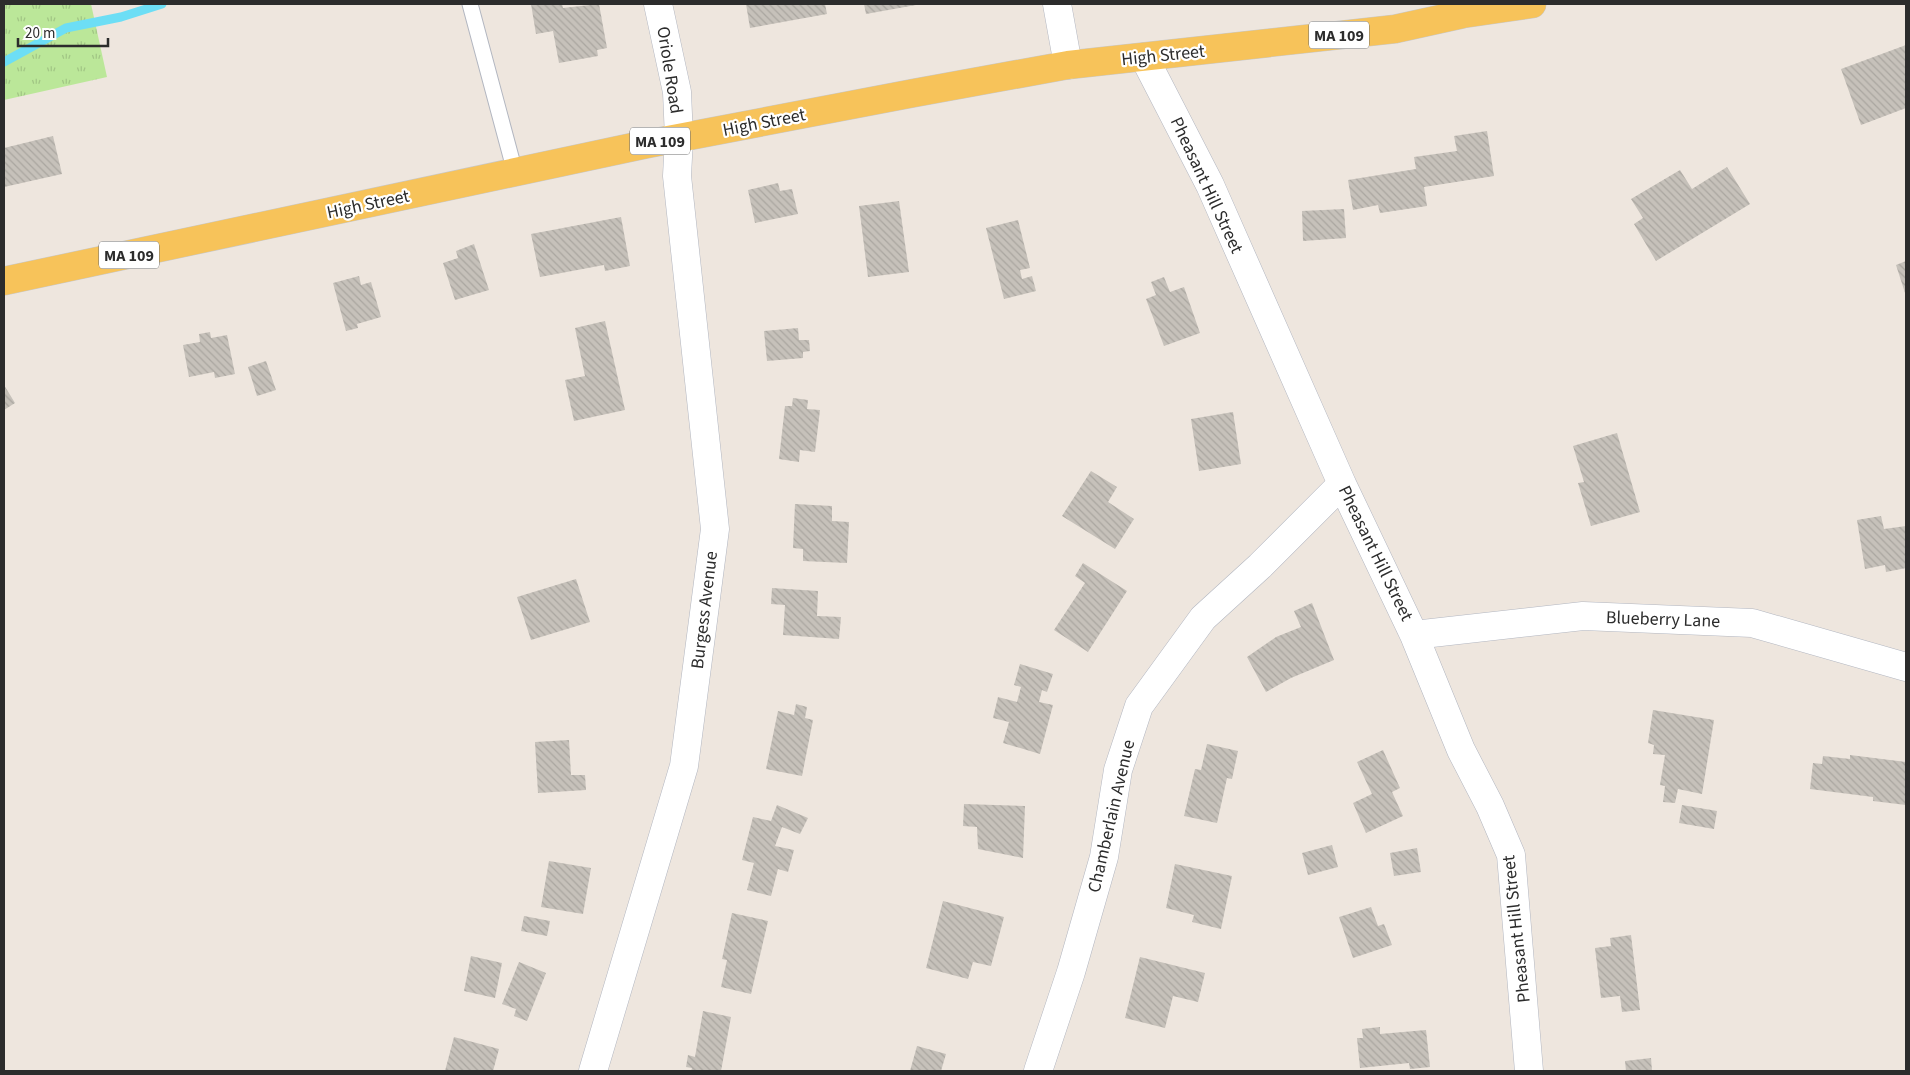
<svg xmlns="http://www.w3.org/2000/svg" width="1910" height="1075" viewBox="0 0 1910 1075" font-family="'Source Sans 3',sans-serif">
	<defs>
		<pattern id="park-tufts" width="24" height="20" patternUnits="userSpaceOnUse" patternTransform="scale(1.25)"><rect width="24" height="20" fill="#bbe799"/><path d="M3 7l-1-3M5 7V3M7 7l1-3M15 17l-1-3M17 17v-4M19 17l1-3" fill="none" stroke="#a1c684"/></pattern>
		<pattern id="building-back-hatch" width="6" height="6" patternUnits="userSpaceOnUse" patternTransform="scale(1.25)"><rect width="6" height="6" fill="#c6c1ba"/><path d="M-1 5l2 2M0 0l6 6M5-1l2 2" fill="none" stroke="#aaa6a0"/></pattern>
	</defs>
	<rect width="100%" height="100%" fill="#eee6de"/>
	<path fill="url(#park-tufts)" d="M 4,4 L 91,4 L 107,77 L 4,100 Z"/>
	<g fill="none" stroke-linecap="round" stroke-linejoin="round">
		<path stroke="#6ddef5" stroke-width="9" d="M 4,62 L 66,28 L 121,17 L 162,4"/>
	</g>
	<path fill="url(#building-back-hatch)" d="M 531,4 L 562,4 L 563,8 L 599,4 L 607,48 L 597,50 L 598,56 L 559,63 L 553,31 L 536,34 Z
		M 746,4 L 825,4 L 827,14 L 750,28 Z
		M 864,4 L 916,4 L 916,5 L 866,14 Z
		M 1906,45 L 1906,108 L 1861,125 L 1841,69 Z
		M 1487,131 L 1494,176 L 1424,187 L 1427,206 L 1380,213 L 1378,205 L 1353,210 L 1348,180 L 1416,169 L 1414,157 L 1457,151 L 1454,136 Z
		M 53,136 L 62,174 L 4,187 L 4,148 Z
		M 1727,167 L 1750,204 L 1656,261 L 1634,224 L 1643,218 L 1631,199 L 1680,170 L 1692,189 Z
		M 778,183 L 780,191 L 792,189 L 798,214 L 755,223 L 748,190 Z
		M 899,201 L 909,272 L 868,277 L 859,206 Z
		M 1344,209 L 1346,238 L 1303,241 L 1302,211 Z
		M 621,217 L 630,266 L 605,271 L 604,265 L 540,277 L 531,234 Z
		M 1018,220 L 1030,268 L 1020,270 L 1022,279 L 1032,276 L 1036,291 L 1004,299 L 986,228 Z
		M 474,244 L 489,290 L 455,300 L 443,263 L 458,258 L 456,251 Z
		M 1906,261 L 1906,296 L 1896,265 Z
		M 359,276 L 361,285 L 371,282 L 381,317 L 357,324 L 358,328 L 346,331 L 333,283 Z
		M 1164,277 L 1170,292 L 1184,287 L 1200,333 L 1164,346 L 1146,299 L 1156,295 L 1151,282 Z
		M 605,321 L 625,410 L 574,421 L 565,380 L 585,376 L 575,328 Z
		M 798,328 L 799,340 L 809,340 L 810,351 L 803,352 L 803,358 L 767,361 L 764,331 Z
		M 210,332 L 211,338 L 227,335 L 235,374 L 215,378 L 214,372 L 189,377 L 183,345 L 200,342 L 199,334 Z
		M 266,361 L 276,390 L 257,396 L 248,367 Z
		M 4,385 L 15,403 L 4,410 Z
		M 793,398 L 808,400 L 807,409 L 820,410 L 815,452 L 800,450 L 799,462 L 779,459 L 785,406 L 792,406 Z
		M 1233,412 L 1241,464 L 1199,471 L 1191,419 Z
		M 1617,433 L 1640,512 L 1591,526 L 1578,483 L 1584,482 L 1573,446 Z
		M 1091,471 L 1117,487 L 1108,502 L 1134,519 L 1115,549 L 1062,516 Z
		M 795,504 L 832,506 L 832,521 L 849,522 L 847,563 L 803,561 L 803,549 L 793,548 Z
		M 1881,516 L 1884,529 L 1906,526 L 1906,568 L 1886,572 L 1885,565 L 1865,569 L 1857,520 Z
		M 1083,563 L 1127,591 L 1088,652 L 1054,630 L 1085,583 L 1075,576 Z
		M 576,579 L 590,622 L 531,640 L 517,597 Z
		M 772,588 L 818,591 L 817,616 L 841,617 L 839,639 L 783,635 L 785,605 L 771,604 Z
		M 1312,603 L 1334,660 L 1291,678 L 1266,692 L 1247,657 L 1276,637 L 1301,627 L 1294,611 Z
		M 1020,664 L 1053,674 L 1047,692 L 1042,690 L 1039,702 L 1053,705 L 1040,754 L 1003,743 L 1009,722 L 993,718 L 998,697 L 1017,702 L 1021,687 L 1014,685 Z
		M 796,704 L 807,707 L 805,718 L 813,720 L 802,776 L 766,769 L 778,711 L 794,715 Z
		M 1653,710 L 1714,720 L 1702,794 L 1678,789 L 1675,803 L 1663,802 L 1665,786 L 1660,785 L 1665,755 L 1653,754 L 1654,745 L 1648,743 Z
		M 569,740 L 571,775 L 585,775 L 586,790 L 538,793 L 535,742 Z
		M 1207,744 L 1238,751 L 1232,779 L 1227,778 L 1217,823 L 1184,816 L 1195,769 L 1201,770 Z
		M 1383,750 L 1400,788 L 1392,792 L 1403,816 L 1366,833 L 1353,803 L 1372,794 L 1357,762 Z
		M 1850,755 L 1906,762 L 1906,805 L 1873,801 L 1873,797 L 1810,789 L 1813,763 L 1822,764 L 1823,756 L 1850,759 Z
		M 964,804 L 1025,806 L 1023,858 L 978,849 L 977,827 L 963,826 Z
		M 777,805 L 808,818 L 800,834 L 782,827 L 775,846 L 794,850 L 788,872 L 778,869 L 771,896 L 747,890 L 754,863 L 742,860 L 753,817 L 771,821 Z
		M 1682,805 L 1717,811 L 1714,829 L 1679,823 Z
		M 1332,845 L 1338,867 L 1308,875 L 1302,853 Z
		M 1417,848 L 1421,872 L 1394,876 L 1390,853 Z
		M 549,861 L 591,868 L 583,914 L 541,907 Z
		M 1175,864 L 1232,876 L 1221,929 L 1192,922 L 1194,915 L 1166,908 Z
		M 943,901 L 1004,917 L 991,966 L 973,962 L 968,979 L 926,968 Z
		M 1371,907 L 1378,926 L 1384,924 L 1392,945 L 1353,958 L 1339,917 Z
		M 732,913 L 768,921 L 751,994 L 721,987 L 727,960 L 722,959 Z
		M 524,916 L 550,921 L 547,936 L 521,931 Z
		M 1631,935 L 1640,1010 L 1622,1012 L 1620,996 L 1601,998 L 1595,948 L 1611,946 L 1610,938 Z
		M 471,956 L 502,963 L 495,998 L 464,991 Z
		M 1140,957 L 1205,973 L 1198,1002 L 1173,996 L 1165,1028 L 1125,1018 Z
		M 519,962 L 546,973 L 527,1021 L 514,1016 L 516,1009 L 502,1004 Z
		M 703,1011 L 731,1017 L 721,1071 L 691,1071 L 692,1068 L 686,1067 L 688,1055 L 695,1057 Z
		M 1380,1027 L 1380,1034 L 1426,1030 L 1430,1067 L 1410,1069 L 1409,1063 L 1360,1068 L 1357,1038 L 1363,1038 L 1362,1029 Z
		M 454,1037 L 499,1049 L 493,1071 L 445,1071 Z
		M 917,1046 L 946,1054 L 941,1071 L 910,1071 Z
		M 1651,1058 L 1652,1071 L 1626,1071 L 1625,1061 Z"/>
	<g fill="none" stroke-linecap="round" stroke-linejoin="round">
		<defs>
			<path id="lane" d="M 470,4 L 515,172"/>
			<path id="street" d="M 1057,4 L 1068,65
				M 1144,57 L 1210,185 L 1342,484 L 1414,635 L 1461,750 L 1490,806 L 1511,855 L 1529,1071
				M 1414,635 L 1583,616 L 1752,623 L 1906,667
				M 593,1071 L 684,766 L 715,529 L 677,176 L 679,138 L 677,92 L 658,4
				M 1038,1071 L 1071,972 L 1104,857 L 1118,770 L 1139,706 L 1203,618 L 1260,566 L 1342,484"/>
			<path id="primary" d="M 4,281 L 647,144 L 914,93 L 1068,65 L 1395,29 L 1463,14 L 1532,4"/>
		</defs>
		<use href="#lane" stroke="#b2b6c0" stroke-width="17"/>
		<use href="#street" stroke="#b2b6c0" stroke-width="29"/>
		<use href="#primary" stroke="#c8c8c8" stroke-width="29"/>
		<use href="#lane" stroke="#fff" stroke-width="15"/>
		<use href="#street" stroke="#fff" stroke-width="28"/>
		<use href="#primary" stroke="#f7c35a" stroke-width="28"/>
	</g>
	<g text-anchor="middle" stroke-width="4.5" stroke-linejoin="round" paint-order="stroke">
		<g fill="#fff" stroke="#6b6b6b" stroke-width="1">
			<rect x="1309" y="21.5" width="60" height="27" rx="4"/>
			<rect x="630" y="127.5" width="60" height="27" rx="4"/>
			<rect x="99" y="241.5" width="60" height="27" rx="4"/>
		</g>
		<g font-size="16" font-weight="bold" fill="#2c2c2c">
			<text x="1339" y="41">MA 109</text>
			<text x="660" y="147">MA 109</text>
			<text x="129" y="261">MA 109</text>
		</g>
		<g font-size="18" fill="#2c2c2c" stroke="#fff">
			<text transform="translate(1163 55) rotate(-6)" y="6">High Street</text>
			<text transform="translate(670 70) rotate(81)" y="6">Oriole Road</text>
			<text transform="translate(764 122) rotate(-11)" y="6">High Street</text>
			<text transform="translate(1207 185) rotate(65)" y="6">Pheasant Hill Street</text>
			<text transform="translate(368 204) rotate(-12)" y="6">High Street</text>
			<text transform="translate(1376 553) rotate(64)" y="6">Pheasant Hill Street</text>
			<text transform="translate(704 610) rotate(-83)" y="6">Burgess Avenue</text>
			<text transform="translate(1663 619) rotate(2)" y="6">Blueberry Lane</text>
			<text transform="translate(1111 816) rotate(-77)" y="6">Chamberlain Avenue</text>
			<text transform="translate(1516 929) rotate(-96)" y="6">Pheasant Hill Street</text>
		</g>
	</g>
	<rect width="1910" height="1075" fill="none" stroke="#2c2c2c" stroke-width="10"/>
	<path d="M18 38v8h90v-8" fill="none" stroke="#2c2c2c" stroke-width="2.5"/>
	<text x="25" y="38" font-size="15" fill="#2c2c2c" stroke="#ffffff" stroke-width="4" paint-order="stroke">20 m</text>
</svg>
